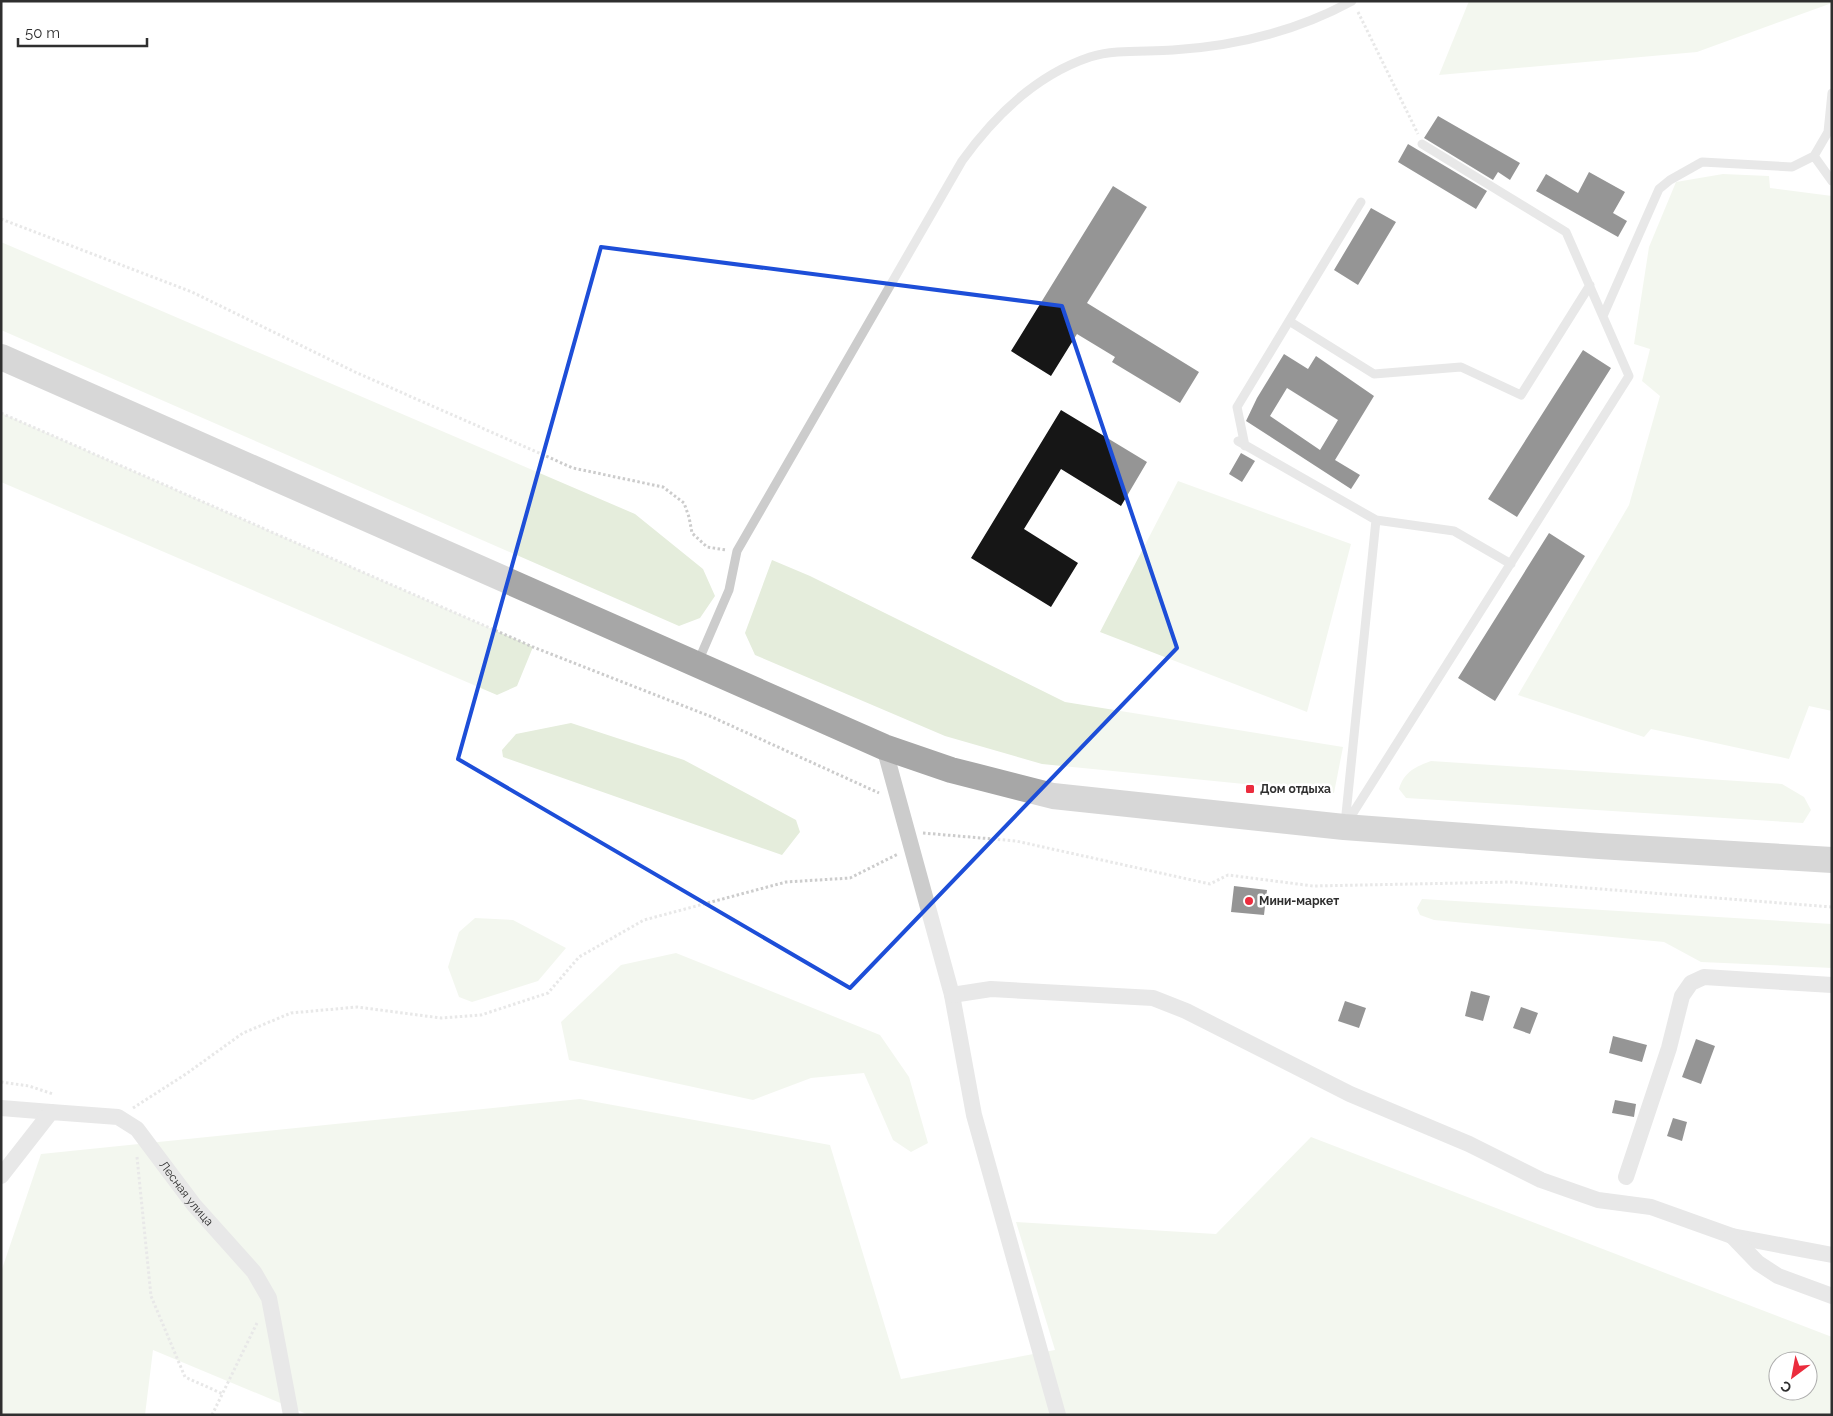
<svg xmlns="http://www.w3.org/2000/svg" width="1833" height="1416" viewBox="0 0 1833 1416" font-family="Raleway,sans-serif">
	<rect width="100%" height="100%" fill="#fff"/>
	<path fill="#e5eddc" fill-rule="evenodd" d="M 1469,1 L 1832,1 L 1832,3 L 1697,52 L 1439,75 Z
		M 1723,174 L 1769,176 L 1770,188 L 1832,196 L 1832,711 L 1809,706 L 1789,759 L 1651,729 L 1644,737 L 1518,695 L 1629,505 L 1660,396 L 1642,381 L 1650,349 L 1634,344 L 1649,247 L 1676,182 Z
		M 1,242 L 635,514 L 703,569 L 715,596 L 700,618 L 679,626 L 1,330 Z
		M 1,413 L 533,647 L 517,686 L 497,695 L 1,482 Z
		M 1178,481 L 1351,544 L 1307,712 L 1100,632 Z
		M 772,560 L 810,576 L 1065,702 L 1343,747 L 1334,793 L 1042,764 L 945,736 L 755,655 L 745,633 Z
		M 571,723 L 684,760 L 796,820 L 800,832 L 782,855 L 503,757 L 502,750 L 516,734 Z
		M 1431,761 L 1782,784 L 1804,797 L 1811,810 L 1803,823 L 1406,798 L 1399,789 C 1404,772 1415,767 1431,761 Z
		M 1422,899 L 1832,924 L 1832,968 L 1701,962 L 1664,942 L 1434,920 L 1420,915 L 1417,908 Z
		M 475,918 L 513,920 L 566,948 L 538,981 L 472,1002 L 459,997 L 448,967 L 459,932 Z
		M 676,953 L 880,1035 L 909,1077 L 928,1143 L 911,1152 L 893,1140 L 864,1073 L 811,1078 L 753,1100 L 569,1060 L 561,1022 L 621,965 Z
		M 580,1099 L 830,1145 L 901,1379 L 1055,1350 L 1016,1222 L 1216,1234 L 1311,1137 L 1832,1337 L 1832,1415 L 309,1415 L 153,1350 L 145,1415 L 1,1415 L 1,1272 L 41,1154 ZM 1778,1361 L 1808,1361 L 1808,1391 L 1778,1391 Z"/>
	<path fill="#161616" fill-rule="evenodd" d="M 1438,116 L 1520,163 L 1510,180 L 1498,172 L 1493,180 L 1424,138 Z
		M 1408,144 L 1487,191 L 1476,209 L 1398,162 Z
		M 1589,172 L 1625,192 L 1613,213 L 1627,221 L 1618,237 L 1536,191 L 1546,174 L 1578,193 Z
		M 1113,186 L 1147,207 L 1087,303 L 1199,372 L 1180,403 L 1112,362 L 1115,357 L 1077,334 L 1051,376 L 1011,351 Z
		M 1371,208 L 1396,222 L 1358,285 L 1334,270 Z
		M 1583,350 L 1611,368 L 1517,517 L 1488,499 Z
		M 1284,354 L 1308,369 L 1316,356 L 1374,396 L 1335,460 L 1360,475 L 1351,489 L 1246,421 L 1257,398 ZM 1287,388 L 1338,420 L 1320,450 L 1270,416 Z
		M 1061,410 L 1147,462 L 1121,506 L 1061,469 L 1024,529 L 1078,563 L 1051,607 L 971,558 Z
		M 1241,453 L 1255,461 L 1242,482 L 1229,474 Z
		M 1549,533 L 1585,556 L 1495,701 L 1458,678 Z
		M 1234,886 L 1267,890 L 1264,915 L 1231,912 Z
		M 1471,991 L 1490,996 L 1483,1021 L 1465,1016 Z
		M 1345,1001 L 1366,1008 L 1359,1028 L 1338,1021 Z
		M 1521,1007 L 1538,1013 L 1530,1034 L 1513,1028 Z
		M 1613,1036 L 1647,1045 L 1642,1062 L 1609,1053 Z
		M 1696,1039 L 1715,1046 L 1701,1084 L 1682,1077 Z
		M 1615,1100 L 1636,1104 L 1634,1117 L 1612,1113 Z
		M 1673,1118 L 1687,1122 L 1682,1141 L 1667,1136 Z"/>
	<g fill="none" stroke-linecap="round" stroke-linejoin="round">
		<path stroke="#ccc" stroke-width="3" stroke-dasharray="2.5 2.5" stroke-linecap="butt" d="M 1358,12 L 1418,134
			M 1,219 L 192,292 L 355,372 L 573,468 L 663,487 L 684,503 L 689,517 L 692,533 L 707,547 L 726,550
			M 1,413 L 533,647 L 712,717 L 879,793
			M 923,833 L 1016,841 L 1210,884 L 1228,875 L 1313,886 L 1511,882 L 1832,907
			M 1,1082 L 29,1086 L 53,1094
			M 133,1108 L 186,1074 L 243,1033 L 291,1013 L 357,1007 L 441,1018 L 481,1015 L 548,993 L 579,957 L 644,920 L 786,882 L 850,878 L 898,854
			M 137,1157 L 151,1296 L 185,1377 L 223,1394
			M 212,1415 L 257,1323"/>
		<path stroke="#ccc" stroke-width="9" d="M 1814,156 L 1832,181
			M 1603,316 L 1659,189 L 1670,180 L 1702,162 L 1792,167 L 1814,156 L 1828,132 L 1832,93
			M 1289,321 L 1374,374 L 1461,367 L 1521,395 L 1590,285
			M 1238,441 L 1376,520
			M 1245,446 L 1237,407 L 1361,202
			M 698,662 L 729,590 L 737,551 L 962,161 C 995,115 1036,75 1090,57 C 1115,49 1147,52 1173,50 C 1235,46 1297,31 1352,1
			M 1345,824 L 1376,520 L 1454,531 L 1511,564
			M 1346,824 L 1629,376 L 1566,232 L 1422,144"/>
		<g stroke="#ccc" stroke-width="16">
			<path d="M 884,747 L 952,995 L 974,1115 L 1058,1415"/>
			<path d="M 952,995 L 991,989 L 1153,998 L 1186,1011 L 1350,1094 L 1469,1144 L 1541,1180 L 1598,1200 L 1651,1207 L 1732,1236 L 1832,1255"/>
			<path d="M 1,1108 L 51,1112"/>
			<path id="s1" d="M 1,1176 L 51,1112 L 118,1117 L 137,1129 L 194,1205 L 254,1272 L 269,1298 L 291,1415"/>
			<path d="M 1626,1177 L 1669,1048 L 1682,996 L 1691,983 L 1704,977 L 1832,985"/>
			<path d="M 1732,1236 L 1758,1263 L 1778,1276 L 1832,1296"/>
		</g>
		<path stroke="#a7a7a7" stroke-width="26" d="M 1,357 L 884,747 L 951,770 L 1053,796 L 1344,827 L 1599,846 L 1832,860"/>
	</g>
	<path d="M0 0H1833V1416H0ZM 601,247 L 1062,306 L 1177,648 L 850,988 L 458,759 Z" fill="#fff" fill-opacity=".55" fill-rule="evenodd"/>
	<path fill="none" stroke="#1d4ed8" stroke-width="4" stroke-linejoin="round" d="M 601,247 L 1062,306 L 1177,648 L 850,988 L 458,759 Z"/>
	<g fill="#eb2c3d" stroke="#fff" stroke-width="2">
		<rect x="1245" y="784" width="10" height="10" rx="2.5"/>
		<circle cx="1249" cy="901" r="5"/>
	</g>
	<g text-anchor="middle" stroke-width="5" stroke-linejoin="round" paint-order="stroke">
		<g font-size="12" font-weight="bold" fill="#2f2f2f" stroke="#fff" text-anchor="start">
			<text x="1260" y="793">Дом отдыха</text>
			<text x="1259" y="905">Мини-маркет</text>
		</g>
		<g font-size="12" fill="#2f2f2f" stroke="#fff">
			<text dy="4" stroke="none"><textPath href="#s1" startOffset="252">Лесная улица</textPath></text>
		</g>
	</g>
	<rect width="1833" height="1416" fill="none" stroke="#2f2f2f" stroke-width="5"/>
	<g transform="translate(1793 1376) rotate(212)"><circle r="24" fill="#ffffff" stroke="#acacac"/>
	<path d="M0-4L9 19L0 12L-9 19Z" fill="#eb2c3d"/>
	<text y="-8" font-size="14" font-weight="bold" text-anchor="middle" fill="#2f2f2f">С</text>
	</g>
	<path d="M18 38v8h129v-8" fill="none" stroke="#2f2f2f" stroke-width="2.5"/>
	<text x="25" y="38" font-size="15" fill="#2f2f2f" stroke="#ffffff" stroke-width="4" paint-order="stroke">50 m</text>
</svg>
